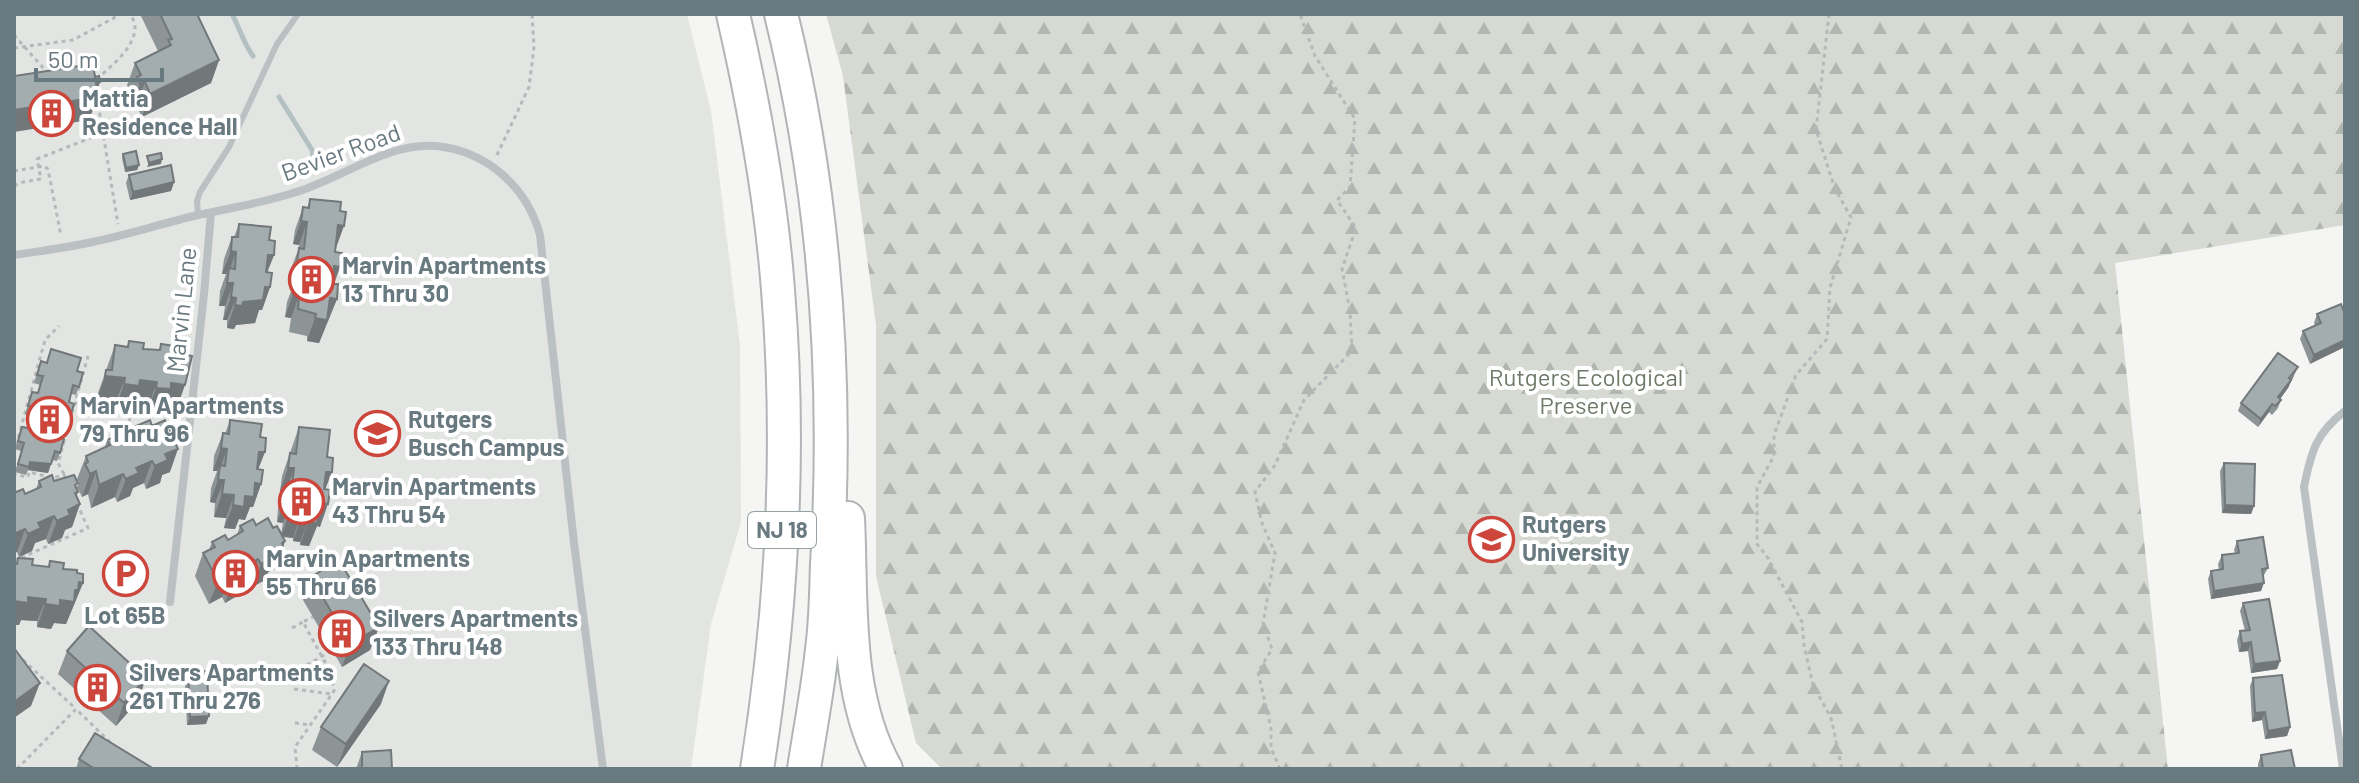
<svg xmlns="http://www.w3.org/2000/svg" width="2359" height="783" viewBox="0 0 2359 783" font-family="Barlow,sans-serif">
	<defs>
		<pattern id="forest-firs" width="22" height="20" patternUnits="userSpaceOnUse" patternTransform="scale(2)"><rect width="22" height="20" fill="#d6dad2"/><path d="M5 1l3.5 6h-7zM16 11l3.5 6h-7z" fill="#b1b6b0"/></pattern>
	</defs>
	<rect width="100%" height="100%" fill="#f5f5f3"/>
	<path fill="#e3e5e3" d="M 14,14 L 687,14 L 711,111 L 740,345 L 741,522 L 711,624 L 691,769 L 14,769 Z"/>
	<path fill="url(#forest-firs)" d="M 826,14 L 2345,14 L 2345,225 L 2115,263 L 2168,769 L 942,769 L 916,743 L 876,576 L 876,325 L 843,76 Z"/>
	<g fill="none" stroke-linecap="round" stroke-linejoin="round">
		<path stroke="#b4c1c3" stroke-width="5" d="M 232,14 C 240,29 243,42 253,56
			M 279,97 L 312,150 L 315,168"/>
		<defs>
			<path id="motorway" d="M 733,14 C 754,105 771,197 778,290 C 791,450 782,611 757,769
				M 781,14 C 825,193 838,380 827,564 C 826,592 826,621 822,649 C 818,689 810,729 804,769
				M 848,518 C 852,601 844,694 886,769"/>
		</defs>
		<use href="#motorway" stroke="#b1b5b7" stroke-width="36"/>
		<path stroke="#b5b9ba" stroke-width="3" stroke-dasharray="4 4" stroke-linecap="butt" d="M 1829,14 L 1816,130 L 1835,189 L 1851,217 L 1830,288 L 1827,339 L 1796,375 L 1774,435 L 1774,456 L 1757,487 L 1757,544 L 1768,558 L 1802,622 L 1804,645 L 1813,685 L 1831,718 L 1842,769
			M 14,35 L 46,71
			M 14,48 L 73,40 L 121,14
			M 97,79 C 111,66 135,48 135,27 C 135,22 132,18 131,14
			M 97,97 L 118,224
			M 497,155 L 529,87 L 534,47 L 532,14
			M 14,171 L 44,166 L 48,169 L 61,236
			M 14,186 L 23,182 L 41,179 L 37,159 L 103,133
			M 75,403 L 179,416
			M 127,438 L 131,410
			M 14,453 L 45,340 L 59,326
			M 14,472 L 16,475 L 28,477 L 29,472 L 52,478 L 64,475 L 67,481
			M 64,474 L 58,463 L 88,356
			M 14,561 L 88,528 L 78,506
			M 292,628 L 303,622
			M 23,660 L 76,709
			M 293,673 L 333,650
			M 294,689 L 332,694
			M 295,723 L 311,725
			M 17,769 L 76,709 L 112,744
			M 297,769 L 295,747 L 334,691 L 331,673 L 303,622 L 313,617
			M 1280,769 L 1271,748 L 1271,728 L 1258,672 L 1272,649 L 1263,624 L 1275,553 L 1262,523 L 1255,492 L 1275,465 L 1304,400 L 1352,351 L 1350,311 L 1342,269 L 1356,228 L 1337,200 L 1350,187 L 1355,119 L 1315,56 L 1300,14"/>
		<path stroke="#bbc0c2" stroke-width="6" d="M 198,215 L 197,201 L 200,192 L 229,147 L 277,44 L 298,14"/>
		<path stroke="#bbc0c2" stroke-width="8" d="M 14,255 C 40,251 66,248 92,242 C 128,235 163,223 198,215 C 230,208 262,203 293,193 C 340,180 386,142 436,146 C 487,151 527,187 540,235 L 574,543 L 603,769
			M 170,602 L 204,294 L 211,213
			M 2343,769 L 2304,487 C 2311,452 2316,433 2345,411"/>
		<use href="#motorway" stroke="#fff" stroke-width="32"/>
	</g>
	<path fill="#8c9496" d="M 140,14 L 197,14 L 219,60 L 211,83 L 142,117 L 136,105 L 132,107 L 128,100 L 131,94 L 127,85 L 135,63 L 158,51 Z
		M 123,154 L 139,165 L 137,170 L 125,172 L 122,158 Z
		M 129,175 L 174,182 L 171,191 L 130,200 L 126,183 Z
		M 310,199 L 336,248 L 334,284 L 337,299 L 319,343 L 307,341 L 307,336 L 289,332 L 291,318 L 285,317 L 287,302 L 293,286 L 289,285 L 290,271 L 299,248 L 299,245 L 293,244 L 295,230 L 303,207 L 307,208 Z
		M 239,224 L 269,240 L 274,255 L 267,272 L 270,287 L 262,310 L 259,310 L 255,323 L 236,325 L 234,329 L 227,328 L 227,320 L 223,320 L 225,306 L 219,306 L 220,291 L 226,274 L 222,274 L 224,259 L 232,237 L 234,237 Z
		M 2317,314 L 2345,314 L 2310,364 L 2300,339 L 2303,331 L 2315,325 L 2314,323 Z
		M 129,341 L 143,349 L 159,350 L 161,344 L 177,408 L 165,406 L 163,412 L 148,410 L 149,404 L 133,403 L 131,409 L 116,407 L 116,401 L 97,399 L 98,393 L 115,345 L 127,347 Z
		M 51,349 L 77,371 L 79,387 L 76,395 L 71,394 L 69,402 L 70,418 L 67,426 L 62,425 L 59,437 L 60,453 L 57,461 L 52,460 L 48,473 L 28,470 L 26,475 L 15,472 L 21,451 L 15,449 L 22,427 L 28,428 L 31,416 L 25,414 L 32,392 L 37,393 L 40,385 L 34,383 L 38,369 L 41,361 L 46,363 Z
		M 2294,376 L 2291,381 L 2288,388 L 2280,399 L 2281,400 L 2278,408 L 2272,415 L 2269,412 L 2258,427 L 2238,411 L 2241,403 Z
		M 230,420 L 258,469 L 261,484 L 253,507 L 250,507 L 245,520 L 239,519 L 235,529 L 224,528 L 226,518 L 214,517 L 215,503 L 210,502 L 211,488 L 217,471 L 213,471 L 214,456 L 223,433 L 225,434 Z
		M 136,426 L 170,472 L 162,475 L 160,483 L 146,489 L 144,483 L 133,488 L 130,496 L 117,502 L 115,497 L 91,508 L 88,494 L 82,497 L 77,487 L 79,482 L 77,479 L 86,456 L 105,447 L 107,440 L 123,439 L 134,434 Z
		M 299,427 L 327,457 L 325,489 L 320,527 L 317,526 L 309,546 L 300,545 L 300,542 L 293,541 L 293,538 L 282,537 L 285,541 L 277,564 L 275,569 L 268,572 L 265,580 L 252,587 L 250,582 L 240,587 L 237,596 L 225,603 L 222,597 L 209,604 L 195,576 L 203,553 L 209,550 L 212,542 L 228,540 L 237,535 L 240,526 L 256,525 L 273,528 L 281,534 L 283,523 L 277,522 L 278,508 L 284,491 L 280,491 L 282,476 Z
		M 2224,463 L 2254,506 L 2251,514 L 2222,513 L 2220,471 Z
		M 39,481 L 54,481 L 76,488 L 76,496 L 80,504 L 72,527 L 65,530 L 62,538 L 48,544 L 46,539 L 35,543 L 32,551 L 19,557 L 17,552 L 14,553 L 14,493 L 25,494 L 36,489 Z
		M 2237,541 L 2268,568 L 2263,577 L 2261,591 L 2211,599 L 2208,579 L 2211,571 L 2219,570 L 2218,564 L 2222,555 L 2235,553 L 2234,550 Z
		M 18,558 L 32,565 L 48,567 L 50,561 L 63,569 L 77,573 L 83,583 L 66,624 L 54,623 L 51,629 L 37,627 L 37,621 L 21,620 L 19,625 L 16,564 Z
		M 311,577 L 379,627 L 370,650 L 342,667 L 303,600 Z
		M 2243,603 L 2280,661 L 2277,669 L 2251,673 L 2248,651 L 2239,652 L 2237,640 L 2240,631 L 2245,631 L 2240,611 Z
		M 67,651 L 146,678 L 138,701 L 116,726 L 58,674 Z
		M 188,672 L 206,724 L 187,725 L 185,681 Z
		M 2253,678 L 2290,727 L 2287,736 L 2265,739 L 2262,720 L 2252,722 L 2250,686 Z
		M 381,704 L 337,767 L 312,750 L 321,727 Z
		M 362,752 L 392,769 L 356,769 Z
		M 2261,755 L 2295,769 L 2258,769 L 2258,764 Z
		M 79,759 L 154,769 L 76,769 Z"/>
	<path fill="#72787a" d="M 219,60 L 211,83 L 142,117 L 150,94 Z
		M 100,82 L 95,97 L 98,97 L 89,120 L 14,132 L 14,110 Z
		M 145,82 L 136,105 L 132,107 L 140,84 Z
		M 162,159 L 161,164 L 147,167 L 149,163 Z
		M 139,165 L 137,170 L 125,172 L 126,168 Z
		M 174,182 L 171,191 L 130,200 L 133,192 Z
		M 301,221 L 307,222 L 299,245 L 293,244 Z
		M 338,225 L 344,226 L 336,248 Z
		M 231,251 L 236,252 L 228,274 L 229,268 L 226,274 L 222,274 Z
		M 268,255 L 274,255 L 265,278 Z
		M 297,262 L 303,263 L 294,286 L 295,280 L 293,286 L 289,285 Z
		M 334,266 L 340,267 L 332,290 Z
		M 227,283 L 233,283 L 225,306 L 219,306 Z
		M 265,287 L 270,287 L 262,310 L 259,310 L 255,323 L 236,325 L 234,329 L 227,328 L 235,305 L 243,302 Z
		M 293,294 L 299,295 L 291,318 L 285,317 Z
		M 231,297 L 236,298 L 227,320 L 223,320 Z
		M 330,298 L 337,299 L 319,343 L 307,341 L 315,318 Z
		M 2345,340 L 2345,347 L 2310,364 L 2314,355 Z
		M 2298,367 L 2288,388 L 2275,406 L 2278,397 Z
		M 105,376 L 125,378 L 116,401 L 97,399 Z
		M 140,380 L 157,382 L 149,404 L 133,403 L 131,409 L 116,407 L 124,384 Z
		M 171,383 L 185,385 L 177,408 L 165,406 L 163,412 L 148,410 L 156,388 Z
		M 2272,404 L 2269,412 L 2258,427 L 2261,419 Z
		M 221,448 L 227,449 L 219,471 L 220,465 L 217,471 L 213,471 Z
		M 178,449 L 170,472 L 162,475 L 160,483 L 146,489 L 155,466 L 165,454 Z
		M 259,452 L 265,452 L 256,475 Z
		M 152,461 L 144,483 L 133,488 L 130,496 L 117,502 L 126,479 L 136,468 Z
		M 30,462 L 51,464 L 48,473 L 28,470 Z
		M 288,468 L 294,468 L 286,491 L 287,485 L 284,491 L 280,491 Z
		M 96,471 L 88,494 L 82,497 L 90,474 Z
		M 326,472 L 332,472 L 323,495 Z
		M 123,474 L 115,497 L 91,508 L 99,485 Z
		M 218,480 L 224,480 L 215,503 L 210,502 Z
		M 255,483 L 261,484 L 253,507 L 250,507 L 245,520 L 239,519 L 235,529 L 224,528 L 233,505 L 245,496 Z
		M 78,492 L 72,507 L 80,504 L 72,527 L 65,530 L 62,538 L 48,544 L 57,521 L 75,493 Z
		M 222,494 L 234,495 L 226,518 L 214,517 Z
		M 285,500 L 291,500 L 283,523 L 277,522 Z
		M 322,503 L 328,504 L 320,527 L 317,526 L 309,546 L 300,545 L 308,522 Z
		M 2225,505 L 2254,506 L 2251,514 L 2222,513 Z
		M 289,514 L 301,515 L 293,538 L 281,536 Z
		M 54,516 L 46,539 L 35,543 L 32,551 L 19,557 L 28,534 L 38,523 Z
		M 301,518 L 309,519 L 300,542 L 293,541 Z
		M 25,529 L 17,552 L 14,553 L 14,534 Z
		M 285,541 L 275,569 L 268,572 L 265,580 L 252,587 L 261,564 L 271,553 Z
		M 258,559 L 250,582 L 240,587 L 237,596 L 225,603 L 233,580 L 243,568 Z
		M 230,575 L 222,597 L 209,604 L 218,581 Z
		M 79,582 L 83,583 L 66,624 L 54,623 L 51,629 L 37,627 L 45,604 L 60,600 Z
		M 2264,583 L 2261,591 L 2211,599 L 2214,591 Z
		M 28,597 L 46,599 L 37,621 L 21,620 L 19,625 L 14,625 L 14,601 Z
		M 379,627 L 370,650 L 342,667 L 350,644 Z
		M 2251,642 L 2248,651 L 2239,652 L 2242,644 Z
		M 2280,661 L 2277,669 L 2251,673 L 2254,664 Z
		M 146,678 L 138,701 L 116,726 L 124,703 Z
		M 389,681 L 381,704 L 337,767 L 346,744 Z
		M 40,683 L 31,706 L 14,718 L 14,702 Z
		M 2265,712 L 2262,720 L 2252,722 L 2255,713 Z
		M 209,716 L 206,724 L 187,725 L 190,717 Z
		M 2290,727 L 2287,736 L 2265,739 L 2268,731 Z"/>
	<path fill="#a3acaf" stroke="#72787a" stroke-width="2" d="M 160,14 L 197,14 L 219,60 L 150,94 L 145,82 L 140,84 L 137,77 L 141,75 L 135,63 L 171,45 L 168,40 L 172,39 Z
		M 93,64 L 95,77 L 99,76 L 100,82 L 96,83 L 98,97 L 14,110 L 14,76 Z
		M 136,151 L 139,165 L 126,168 L 123,154 Z
		M 161,153 L 162,159 L 149,163 L 147,156 Z
		M 171,165 L 174,182 L 133,192 L 129,175 Z
		M 310,199 L 341,202 L 340,211 L 346,212 L 344,226 L 338,225 L 335,252 L 342,253 L 340,267 L 334,266 L 332,284 L 338,284 L 337,299 L 330,298 L 327,320 L 315,318 L 316,314 L 298,309 L 299,295 L 293,294 L 295,280 L 301,280 L 303,263 L 297,262 L 299,248 L 304,249 L 307,222 L 301,221 L 303,207 L 309,208 Z
		M 239,224 L 271,227 L 269,240 L 275,241 L 274,255 L 268,255 L 266,272 L 272,273 L 270,287 L 265,287 L 263,300 L 243,302 L 242,306 L 235,305 L 236,298 L 231,297 L 233,283 L 227,283 L 229,268 L 235,269 L 236,252 L 231,251 L 232,237 L 238,237 Z
		M 2341,304 L 2345,314 L 2345,340 L 2314,355 L 2303,331 L 2321,323 L 2317,314 Z
		M 129,341 L 144,343 L 143,349 L 160,350 L 161,344 L 175,346 L 175,352 L 192,356 L 185,385 L 171,383 L 171,389 L 156,388 L 157,382 L 140,380 L 139,386 L 124,384 L 125,378 L 105,376 L 106,370 L 112,370 L 115,345 L 128,347 Z
		M 51,349 L 81,358 L 77,371 L 83,373 L 79,387 L 73,385 L 69,402 L 74,404 L 70,418 L 64,416 L 59,437 L 64,439 L 60,453 L 55,451 L 51,464 L 30,462 L 29,467 L 18,464 L 24,443 L 18,441 L 22,427 L 28,428 L 34,407 L 28,406 L 32,392 L 38,393 L 43,376 L 37,375 L 41,361 L 47,363 Z
		M 2278,353 L 2298,367 L 2289,378 L 2291,380 L 2278,397 L 2281,400 L 2275,406 L 2272,404 L 2261,419 L 2241,403 Z
		M 150,420 L 152,426 L 165,420 L 178,449 L 165,454 L 168,460 L 155,466 L 152,461 L 136,468 L 139,473 L 126,479 L 123,474 L 99,485 L 96,471 L 90,474 L 85,464 L 88,462 L 86,456 L 110,445 L 107,440 L 121,434 L 123,439 L 139,432 L 136,426 Z
		M 230,420 L 262,424 L 260,437 L 266,438 L 265,452 L 259,452 L 257,469 L 263,470 L 261,484 L 255,483 L 254,497 L 245,496 L 244,507 L 233,505 L 234,495 L 222,494 L 224,480 L 218,480 L 220,465 L 225,466 L 227,449 L 221,448 L 223,433 L 229,434 Z
		M 299,427 L 330,430 L 327,457 L 333,458 L 332,472 L 326,472 L 324,489 L 330,490 L 328,504 L 322,503 L 321,517 L 318,517 L 317,523 L 308,522 L 309,519 L 301,518 L 301,515 L 289,514 L 291,500 L 285,500 L 287,485 L 292,485 L 294,468 L 288,468 L 290,453 L 296,454 Z
		M 2224,463 L 2255,464 L 2254,506 L 2225,505 Z
		M 52,475 L 54,481 L 74,475 L 78,483 L 75,485 L 78,492 L 75,493 L 80,504 L 68,510 L 70,515 L 57,521 L 54,516 L 38,523 L 41,528 L 28,534 L 25,529 L 14,534 L 14,493 L 23,489 L 25,494 L 41,487 L 39,481 Z
		M 268,518 L 273,528 L 277,526 L 285,541 L 282,543 L 283,546 L 271,553 L 274,558 L 261,564 L 258,559 L 243,568 L 245,573 L 233,580 L 230,575 L 218,581 L 203,553 L 215,547 L 212,542 L 225,535 L 228,540 L 243,531 L 240,526 L 253,519 L 256,525 Z
		M 2263,537 L 2268,568 L 2262,569 L 2264,583 L 2214,591 L 2211,571 L 2223,569 L 2222,555 L 2239,553 L 2237,541 Z
		M 18,558 L 33,559 L 32,565 L 49,567 L 50,561 L 64,563 L 63,569 L 77,570 L 77,573 L 83,574 L 83,583 L 79,582 L 78,590 L 75,590 L 74,602 L 60,600 L 60,606 L 45,604 L 46,599 L 28,597 L 28,603 L 14,601 L 14,563 L 17,564 Z
		M 339,560 L 379,627 L 350,644 L 311,577 Z
		M 2269,599 L 2280,661 L 2254,664 L 2251,642 L 2242,644 L 2240,631 L 2250,630 L 2243,603 Z
		M 89,626 L 146,678 L 124,703 L 67,651 Z
		M 14,648 L 40,683 L 14,702 Z
		M 364,664 L 389,681 L 346,744 L 321,727 Z
		M 207,671 L 209,716 L 190,717 L 188,672 Z
		M 2282,675 L 2290,727 L 2268,731 L 2265,712 L 2255,713 L 2253,678 Z
		M 95,733 L 154,769 L 95,769 L 79,759 Z
		M 391,750 L 392,769 L 362,769 L 362,752 Z
		M 2291,750 L 2295,769 L 2263,769 L 2261,755 Z"/>
	<defs>
		<symbol id="building-ring" viewBox="-11 -11 22 22"><circle r="9.5" fill="#fff" stroke="#cc463c" stroke-width="1.5"/><path d="M-4-6H4V6H1V3H-1V6H-4ZM-2.5-4.3h1.7v1.8h-1.7ZM.8-4.3h1.7v1.8H.8ZM-2.5-1h1.7V.8h-1.7ZM.8-1h1.7V.8H.8Z" fill="#cc463c"/></symbol>
		<symbol id="university-ring" viewBox="-11 -11 22 22"><circle r="9.5" fill="#fff" stroke="#cc463c" stroke-width="1.5"/><path d="M0-5L7-2L0 1L-7-2ZM-4 1L0 2.5L4 1V4Q0 6-4 4Z" fill="#cc463c"/></symbol>
		<symbol id="parking-ring" viewBox="-11 -11 22 22"><circle r="9.5" fill="#fff" stroke="#cc463c" stroke-width="1.5"/><path d="M-3.5-5.5H1a3.5 3.5 0 0 1 0 7H-1V5.5H-3.5ZM-1-3.4V-.6H.8a1.4 1.4 0 0 0 0-2.8Z" fill="#cc463c"/></symbol>
	</defs>
	<g fill-rule="evenodd">
		<use href="#building-ring" x="26" y="88" width="51" height="51"/>
		<use href="#building-ring" x="286" y="254" width="51" height="51"/>
		<use href="#building-ring" x="24" y="394" width="51" height="51"/>
		<use href="#university-ring" x="352" y="408" width="51" height="51"/>
		<use href="#building-ring" x="276" y="476" width="51" height="51"/>
		<use href="#university-ring" x="1466" y="514" width="51" height="51"/>
		<use href="#building-ring" x="210" y="548" width="51" height="51"/>
		<use href="#parking-ring" x="100" y="548" width="51" height="51"/>
		<use href="#building-ring" x="316" y="608" width="51" height="51"/>
		<use href="#building-ring" x="72" y="662" width="51" height="51"/>
	</g>
	<g text-anchor="middle" stroke-width="8" stroke-linejoin="round" paint-order="stroke">
		<rect fill="#fff" stroke="#95a1a6" stroke-width="2" x="748" y="512" width="68" height="36" rx="6"/>
		<g font-size="22" font-weight="bold" fill="#687980">
			<text x="782" y="538">NJ 18</text>
		</g>
		<g font-size="24" font-weight="bold" fill="#687980" stroke="#fff" text-anchor="start">
			<text x="82" y="107">Mattia<tspan x="82" dy="28">Residence Hall</tspan></text>
			<text x="342" y="274">Marvin Apartments<tspan x="342" dy="28">13 Thru 30</tspan></text>
			<text x="80" y="414">Marvin Apartments<tspan x="80" dy="28">79 Thru 96</tspan></text>
			<text x="408" y="428">Rutgers<tspan x="408" dy="28">Busch Campus</tspan></text>
			<text x="332" y="495">Marvin Apartments<tspan x="332" dy="28">43 Thru 54</tspan></text>
			<text x="1522" y="533">Rutgers<tspan x="1522" dy="28">University</tspan></text>
			<text x="266" y="567">Marvin Apartments<tspan x="266" dy="28">55 Thru 66</tspan></text>
			<text x="125" y="624" text-anchor="middle">Lot 65B</text>
			<text x="373" y="627">Silvers Apartments<tspan x="373" dy="28">133 Thru 148</tspan></text>
			<text x="129" y="681">Silvers Apartments<tspan x="129" dy="28">261 Thru 276</tspan></text>
		</g>
		<g font-size="24" fill="#687980" stroke="#fff">
			<text transform="translate(341 153) rotate(-20)" y="8">Bevier Road</text>
			<text transform="translate(182 310) rotate(-84)" y="8">Marvin Lane</text>
		</g>
		<g font-size="24" fill="#6d7866" stroke="#fff">
			<text x="1586" y="386">Rutgers Ecological<tspan x="1586" dy="28">Preserve</tspan></text>
		</g>
	</g>
	<rect width="2359" height="783" fill="none" stroke="#687980" stroke-width="32"/>
	<path d="M36 68v12h126v-12" fill="none" stroke="#687980" stroke-width="4"/>
	<text x="48" y="68" font-size="24" fill="#687980" stroke="#ffffff" stroke-width="6" paint-order="stroke">50 m</text>
</svg>
